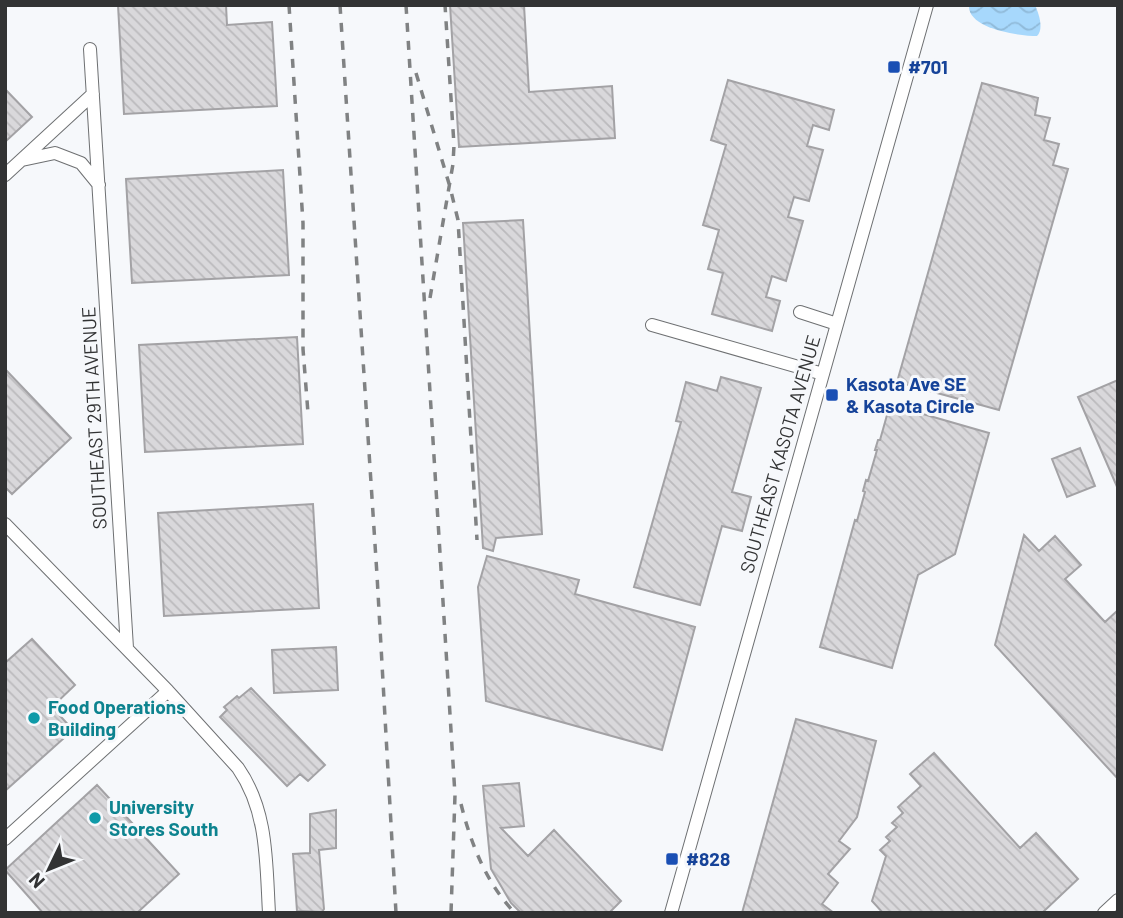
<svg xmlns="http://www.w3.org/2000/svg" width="1123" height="918" viewBox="0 0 1123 918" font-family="Barlow,sans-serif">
	<defs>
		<pattern id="water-waves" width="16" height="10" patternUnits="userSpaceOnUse" patternTransform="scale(1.75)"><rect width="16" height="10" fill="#a7d8fc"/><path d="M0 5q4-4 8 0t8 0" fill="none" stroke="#90bad9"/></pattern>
		<pattern id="building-back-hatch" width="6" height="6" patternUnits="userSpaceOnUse" patternTransform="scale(1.75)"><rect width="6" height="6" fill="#d9d8db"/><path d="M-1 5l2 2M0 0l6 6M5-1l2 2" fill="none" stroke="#bbbabd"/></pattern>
	</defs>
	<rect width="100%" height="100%" fill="#f6f8fb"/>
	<path fill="url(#water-waves)" d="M 969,5 L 1035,5 C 1039,14 1044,29 1037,36 C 1019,36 967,29 969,5 Z"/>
	<path fill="url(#building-back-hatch)" stroke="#a3a2a5" stroke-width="2" d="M 118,5 L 226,5 L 227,25 L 272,22 L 277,106 L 124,114 Z
		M 450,5 L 524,5 L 529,92 L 612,86 L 615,138 L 459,147 Z
		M 728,80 L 834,110 L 829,130 L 813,125 L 807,146 L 823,150 L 809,201 L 794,197 L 788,217 L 803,221 L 786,281 L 772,276 L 766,297 L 780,301 L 772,331 L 712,314 L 723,273 L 708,269 L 719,230 L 703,225 L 726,145 L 711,140 Z
		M 982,83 L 1038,98 L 1035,115 L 1050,118 L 1044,140 L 1059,144 L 1053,165 L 1068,169 L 999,410 L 897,382 Z
		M 5,89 L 32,117 L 5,142 Z
		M 283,170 L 289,275 L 132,283 L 126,179 Z
		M 523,220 L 542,534 L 496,538 L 493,551 L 483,548 L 463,223 Z
		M 297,337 L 303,444 L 145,452 L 139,345 Z
		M 5,369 L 71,438 L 12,494 L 5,487 Z
		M 721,377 L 761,388 L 732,492 L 751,497 L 742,531 L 722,526 L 700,605 L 634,587 L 681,422 L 676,421 L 686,382 L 717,391 Z
		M 1118,380 L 1118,489 L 1078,397 Z
		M 888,404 L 989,433 L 955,554 L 918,575 L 892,668 L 820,647 L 855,520 L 857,521 L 865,492 L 863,491 L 866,480 L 868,481 L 877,450 L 875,450 L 878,440 L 880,440 L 887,415 Z
		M 1080,448 L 1095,486 L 1067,497 L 1052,459 Z
		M 313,504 L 319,608 L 164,616 L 158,513 Z
		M 1024,535 L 1039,551 L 1055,536 L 1081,565 L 1065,579 L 1105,622 L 1118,610 L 1118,779 L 995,645 Z
		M 487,556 L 579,580 L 575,594 L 695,627 L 662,750 L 486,701 L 478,587 Z
		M 32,639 L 75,685 L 52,707 L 73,730 L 5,791 L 5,663 Z
		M 336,647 L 338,690 L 274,693 L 272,650 Z
		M 251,688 L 325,765 L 308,781 L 300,774 L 287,786 L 220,717 L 227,710 L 224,707 L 237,696 L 239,698 Z
		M 796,719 L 876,741 L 857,817 L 839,841 L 850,849 L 828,874 L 838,883 L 822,904 L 834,913 L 742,913 Z
		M 934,753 L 1020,848 L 1036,833 L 1078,879 L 1042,913 L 883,913 L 872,901 L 886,856 L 880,850 L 890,841 L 886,837 L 897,827 L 892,823 L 903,813 L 898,807 L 921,786 L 910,774 Z
		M 519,783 L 524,826 L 501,828 L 528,856 L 554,830 L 621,901 L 609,913 L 521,913 L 511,903 L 491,869 L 483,786 Z
		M 97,785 L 179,874 L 137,913 L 43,913 L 5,870 Z
		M 336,810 L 336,848 L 319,850 L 324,909 L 322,912 L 297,911 L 293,854 L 310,853 L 310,814 Z"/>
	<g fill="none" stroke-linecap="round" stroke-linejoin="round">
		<defs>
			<path id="minor" d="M 90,49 L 127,648
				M 22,160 L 55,153 L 81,163 L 99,185
				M 5,175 L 93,94
				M 800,312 L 837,324
				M 652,325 L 823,374
				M 5,524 L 168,691 L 238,768 C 268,811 266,862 269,913
				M 5,839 L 168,691
				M 671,913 L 927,5
				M 1104,913 L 1118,900"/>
		</defs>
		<use href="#minor" stroke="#6e7072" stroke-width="14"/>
		<use href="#minor" stroke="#fff" stroke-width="12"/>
		<path stroke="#808283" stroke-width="3.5" stroke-dasharray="9 9" stroke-linecap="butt" d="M 289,5 L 303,223 L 303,349 L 308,413
			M 340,5 L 377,575 L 396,913
			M 406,5 L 455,795 L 451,913
			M 416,73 L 450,187 L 458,220 L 477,540
			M 430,298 L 453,164 L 454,145 L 445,5
			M 461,804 C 471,844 486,883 515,913"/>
	</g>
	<g fill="#1a4fb4" stroke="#f6f8fb" stroke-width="2.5">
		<rect x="887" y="60" width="14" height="14" rx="3.5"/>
		<rect x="825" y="388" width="14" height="14" rx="3.5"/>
		<rect x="665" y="852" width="14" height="14" rx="3.5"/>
	</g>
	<g fill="#0f9aa8" stroke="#f6f8fb" stroke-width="2.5">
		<circle cx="34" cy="718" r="7"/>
		<circle cx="95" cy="818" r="7"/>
	</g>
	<g text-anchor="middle" stroke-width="6" stroke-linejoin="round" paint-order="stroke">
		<g font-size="19" font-weight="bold" fill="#164399" stroke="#f6f8fb" text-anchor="start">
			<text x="908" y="74">#701</text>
			<text x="846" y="391">Kasota Ave SE<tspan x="846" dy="22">&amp; Kasota Circle</tspan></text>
			<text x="686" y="866">#828</text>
		</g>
		<g font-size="19" fill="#323334" stroke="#f6f8fb">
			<text transform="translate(94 418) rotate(-93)" y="7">SOUTHEAST 29TH AVENUE</text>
			<text transform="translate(780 454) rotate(-74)" y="7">SOUTHEAST KASOTA AVENUE</text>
		</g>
		<g font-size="19" font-weight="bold" fill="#0d838f" stroke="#f6f8fb" text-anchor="start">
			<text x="48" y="714">Food Operations<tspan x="48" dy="22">Building</tspan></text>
			<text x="109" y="814">University<tspan x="109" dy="22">Stores South</tspan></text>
		</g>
	</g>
	<rect width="1123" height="918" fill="none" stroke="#323334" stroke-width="14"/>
	<g transform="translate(49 869) rotate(227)" stroke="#f6f8fb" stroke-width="5" paint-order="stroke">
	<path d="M0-5L12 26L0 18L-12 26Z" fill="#323334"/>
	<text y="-10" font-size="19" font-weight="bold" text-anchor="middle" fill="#323334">N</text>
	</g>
</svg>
